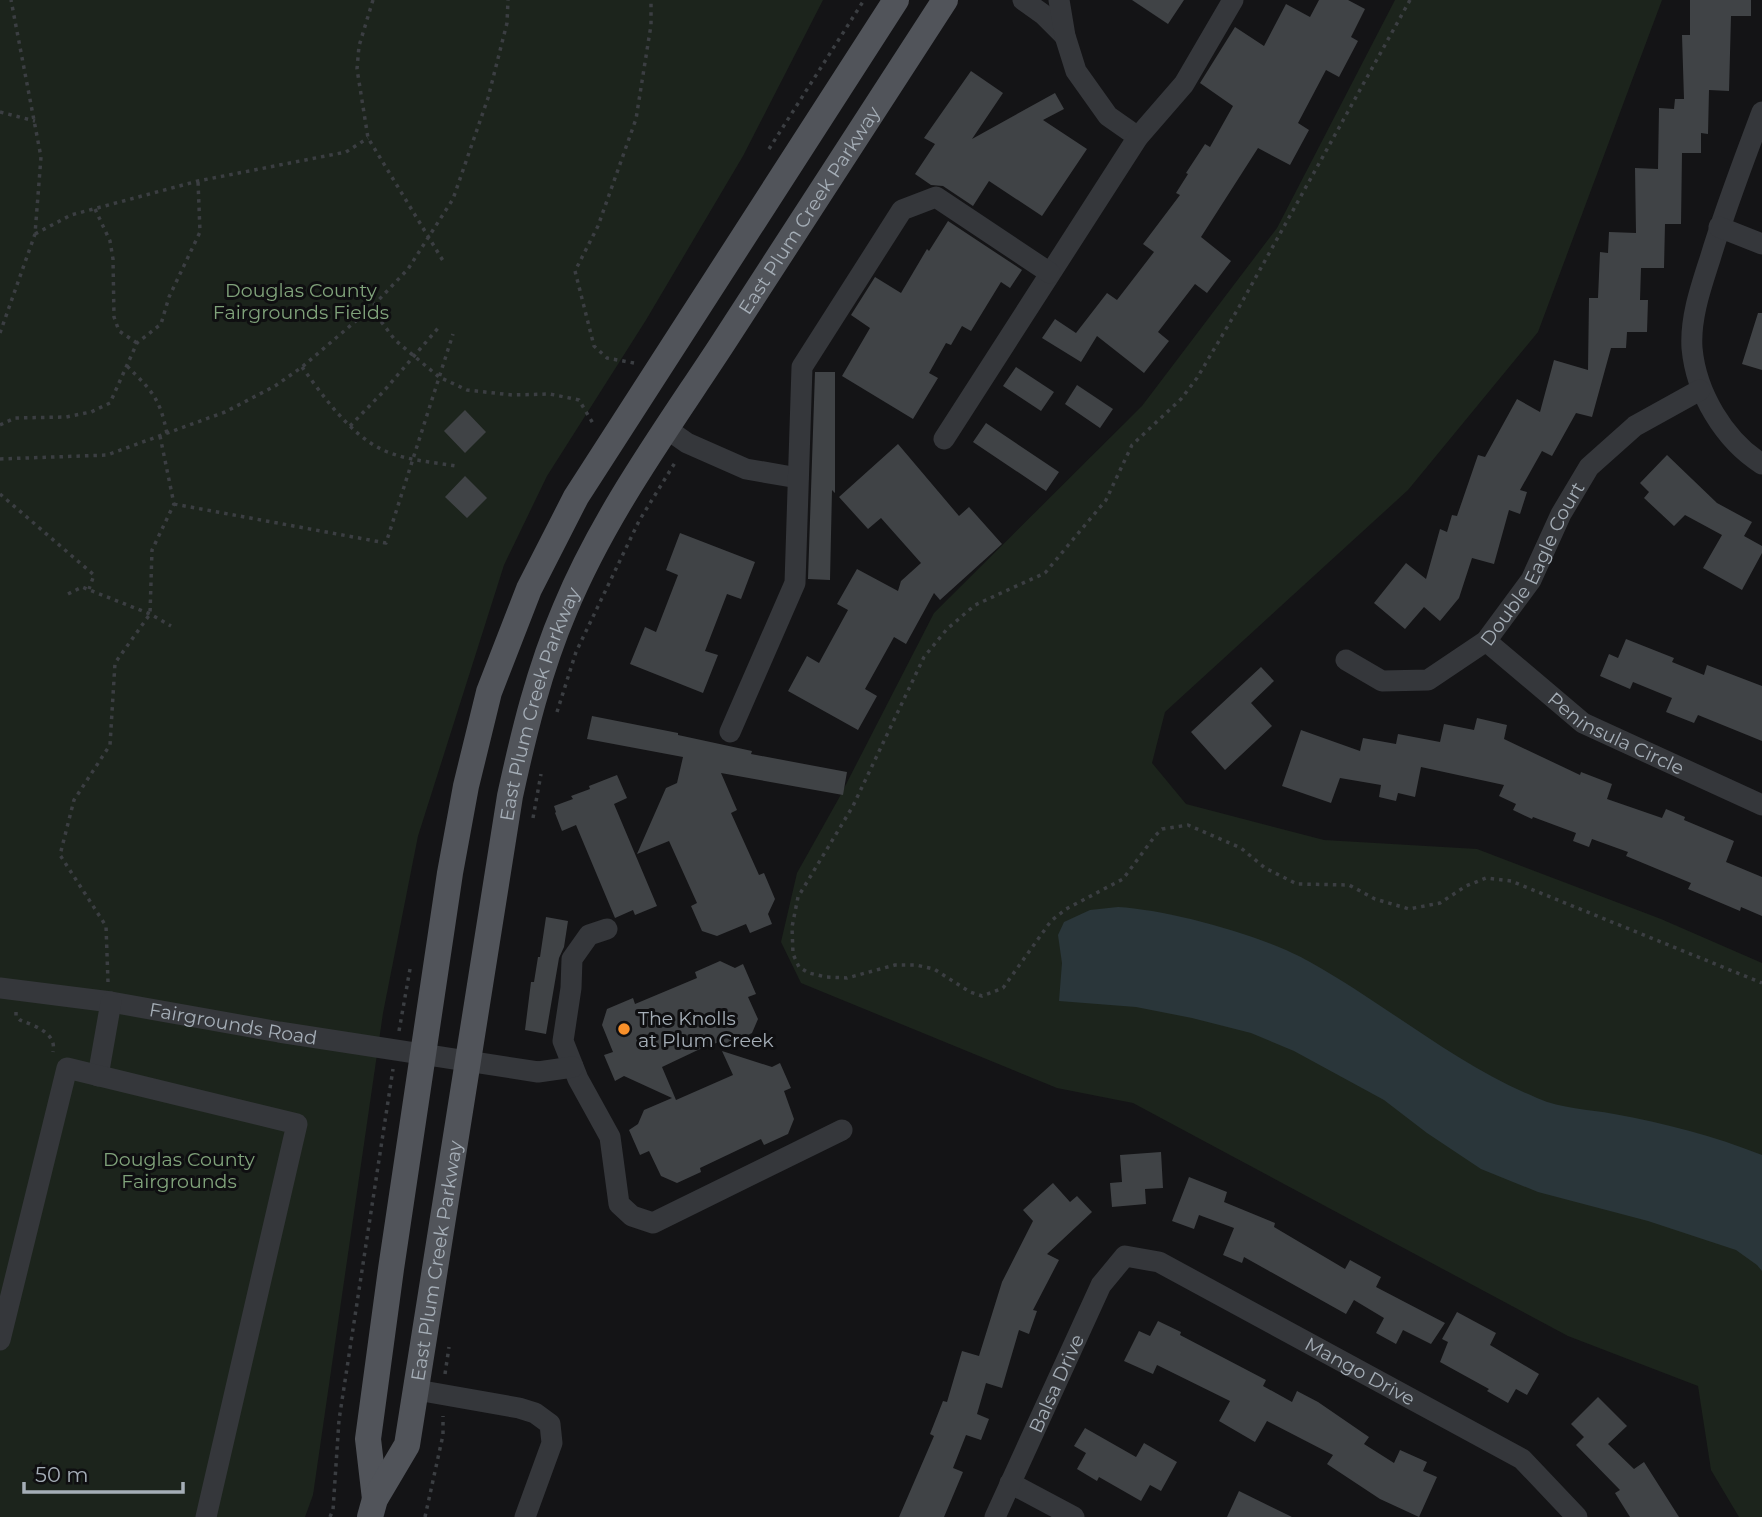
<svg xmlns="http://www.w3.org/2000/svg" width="1762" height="1517" viewBox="0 0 1762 1517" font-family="Montserrat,sans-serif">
	<rect width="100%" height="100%" fill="#141416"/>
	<path fill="#1c241c" d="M 0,0 L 823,0 L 743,156 L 646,320 L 547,476 L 504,565 L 418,836 L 383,1013 L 313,1495 L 305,1517 L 0,1517 Z
		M 1395,0 L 1662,0 L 1538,332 L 1408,490 L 1165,712 L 1152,763 L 1186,804 L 1324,840 L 1477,849 L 1661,919 L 1762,963 L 1762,1517 L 1739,1517 L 1711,1470 L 1698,1386 L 1568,1336 L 1133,1103 L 1057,1088 L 801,983 L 781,942 L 797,873 L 839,798 L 934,613 L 1142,406 L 1277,228 Z"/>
	<path fill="#2a363a" d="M 1118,907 C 1170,910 1265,936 1310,962 C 1387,1005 1455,1064 1537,1098 C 1562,1109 1588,1109 1614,1114 C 1664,1123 1714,1136 1762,1155 L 1762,1271 L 1757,1265 L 1736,1250 L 1648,1221 L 1538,1192 L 1481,1169 L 1427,1133 L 1384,1100 L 1294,1051 L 1251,1033 L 1192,1018 L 1136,1007 L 1059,1001 L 1062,963 L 1058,935 L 1064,922 L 1090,910 Z"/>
	<path fill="#404346" d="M 1132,0 L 1184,0 L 1168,24 Z
		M 1319,0 L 1348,0 L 1365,9 L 1351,37 L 1358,41 L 1339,77 L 1326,70 L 1298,123 L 1309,130 L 1290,165 L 1258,148 L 1201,237 L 1231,261 L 1207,293 L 1195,284 L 1158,332 L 1169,341 L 1144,373 L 1097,336 L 1081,362 L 1042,338 L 1055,319 L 1076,333 L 1107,293 L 1117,300 L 1154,252 L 1143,244 L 1180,195 L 1176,193 L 1188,174 L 1186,173 L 1205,144 L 1210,147 L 1233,106 L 1200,83 L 1235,27 L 1264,46 L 1286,4 L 1310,17 Z
		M 1690,0 L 1751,0 L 1751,16 L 1731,16 L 1729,91 L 1709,90 L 1708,134 L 1701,133 L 1701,153 L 1682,153 L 1681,224 L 1665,224 L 1664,268 L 1641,268 L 1640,300 L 1648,300 L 1647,332 L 1627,332 L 1626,348 L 1611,348 L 1592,417 L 1576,413 L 1552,456 L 1542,451 L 1520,490 L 1527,492 L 1520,514 L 1509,510 L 1494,564 L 1472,558 L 1459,598 L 1440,621 L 1424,607 L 1405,629 L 1374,603 L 1406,563 L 1426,579 L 1440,529 L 1447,532 L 1452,515 L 1457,516 L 1478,455 L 1485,457 L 1517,399 L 1540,412 L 1554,360 L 1588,370 L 1589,298 L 1598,298 L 1600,252 L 1608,253 L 1609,232 L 1636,233 L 1635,168 L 1658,169 L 1659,108 L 1674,109 L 1675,99 L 1684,99 L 1682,35 L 1690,35 Z
		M 971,71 L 1003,93 L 972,139 L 1055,93 L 1064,109 L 1043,120 L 1087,149 L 1042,216 L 989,181 L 973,206 L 943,186 L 931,185 L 915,174 L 935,144 L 924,138 Z
		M 948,221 L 1022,270 L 1010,288 L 1001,282 L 971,331 L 962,326 L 951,345 L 946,343 L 929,373 L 938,378 L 913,419 L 842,376 L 870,328 L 851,315 L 875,277 L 901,293 L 927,249 L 929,251 Z
		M 1758,313 L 1762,313 L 1762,370 L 1742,364 Z
		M 1016,367 L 1054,392 L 1041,411 L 1003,386 Z
		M 815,372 L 835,372 L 835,493 L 832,490 L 830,580 L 808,579 Z
		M 1077,385 L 1113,409 L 1100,428 L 1065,404 Z
		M 465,410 L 486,432 L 465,453 L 444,431 Z
		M 986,423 L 1059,472 L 1046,491 L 973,442 Z
		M 898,444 L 959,516 L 969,507 L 1002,544 L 940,600 L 934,593 L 906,644 L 894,637 L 865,689 L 877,696 L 858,730 L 788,691 L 807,656 L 819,663 L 848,610 L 837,604 L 857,569 L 898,591 L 901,581 L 921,563 L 881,518 L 868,529 L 839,497 Z
		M 1667,455 L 1717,503 L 1752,522 L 1744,536 L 1762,546 L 1762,553 L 1742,590 L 1703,568 L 1722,535 L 1685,515 L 1674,526 L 1644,498 L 1649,492 L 1640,483 Z
		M 465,476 L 487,498 L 467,518 L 445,497 Z
		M 680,533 L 755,562 L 741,599 L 727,594 L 705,651 L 718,655 L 703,693 L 630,664 L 645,627 L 656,632 L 678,575 L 666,570 Z
		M 1626,639 L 1674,658 L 1672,662 L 1704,675 L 1707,665 L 1762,686 L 1762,741 L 1698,715 L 1694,723 L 1666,712 L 1672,698 L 1633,682 L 1630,689 L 1600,676 L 1609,654 L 1618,658 Z
		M 1261,667 L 1274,681 L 1251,703 L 1272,726 L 1225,770 L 1191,732 Z
		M 592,716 L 678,733 L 678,735 L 752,751 L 751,754 L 847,772 L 843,795 L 721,773 L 737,810 L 731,813 L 759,875 L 764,873 L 775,899 L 768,914 L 772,924 L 750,933 L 746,924 L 717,936 L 702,931 L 691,906 L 697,903 L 669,841 L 637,854 L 666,788 L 677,783 L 683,757 L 587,739 Z
		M 1477,718 L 1507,725 L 1504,739 L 1580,775 L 1581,772 L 1612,784 L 1607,799 L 1662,818 L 1666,809 L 1685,817 L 1684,820 L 1734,841 L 1726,862 L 1762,877 L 1762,916 L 1741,907 L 1740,911 L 1688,889 L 1691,883 L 1626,856 L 1628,852 L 1592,839 L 1589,847 L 1573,841 L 1576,833 L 1533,817 L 1532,819 L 1513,810 L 1516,804 L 1499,796 L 1504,785 L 1421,767 L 1415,797 L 1398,793 L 1396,801 L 1379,797 L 1381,785 L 1340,778 L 1331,803 L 1282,786 L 1301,730 L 1360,751 L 1363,738 L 1396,744 L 1398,734 L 1440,742 L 1444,724 L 1474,730 Z
		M 617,775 L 627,798 L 614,804 L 657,906 L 635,915 L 633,910 L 615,918 L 576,825 L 562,831 L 555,813 L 556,812 L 554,806 L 573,799 L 571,796 L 590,789 L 589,786 Z
		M 546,917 L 568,921 L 564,947 L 559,958 L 546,1034 L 525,1030 L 531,982 L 534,982 L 538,957 L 540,957 Z
		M 720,961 L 735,968 L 743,964 L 756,994 L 748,997 L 758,1019 L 752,1033 L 721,1048 L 719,1042 L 700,1049 L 662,1067 L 676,1100 L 733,1075 L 722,1051 L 772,1067 L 780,1063 L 791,1088 L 784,1091 L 794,1119 L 788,1134 L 764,1145 L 761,1139 L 700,1168 L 701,1172 L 677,1183 L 661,1176 L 649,1151 L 640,1155 L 629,1130 L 638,1124 L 644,1110 L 672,1098 L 624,1076 L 615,1081 L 604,1055 L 613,1052 L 602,1025 L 607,1009 L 633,998 L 635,1004 L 697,978 L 695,972 Z
		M 1161,1152 L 1163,1188 L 1145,1189 L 1146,1204 L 1112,1207 L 1110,1183 L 1122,1182 L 1120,1155 Z
		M 1189,1177 L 1227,1192 L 1224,1202 L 1275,1223 L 1274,1227 L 1345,1269 L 1350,1260 L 1381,1277 L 1376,1287 L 1445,1323 L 1431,1344 L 1403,1330 L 1396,1344 L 1376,1333 L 1384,1318 L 1354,1300 L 1346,1314 L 1244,1257 L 1242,1263 L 1223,1255 L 1234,1228 L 1199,1215 L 1194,1229 L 1172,1221 Z
		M 1053,1183 L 1070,1202 L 1077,1196 L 1092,1212 L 1047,1254 L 1059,1260 L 1033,1310 L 1037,1311 L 1029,1334 L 1019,1330 L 1002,1388 L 986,1383 L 977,1414 L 989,1419 L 981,1440 L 966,1435 L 953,1468 L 963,1472 L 944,1517 L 899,1517 L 934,1436 L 930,1434 L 943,1401 L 947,1402 L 962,1351 L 979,1356 L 1002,1282 L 1033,1221 L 1023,1210 Z
		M 1457,1312 L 1496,1333 L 1490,1345 L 1539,1374 L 1527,1395 L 1516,1389 L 1508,1403 L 1487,1391 L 1489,1389 L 1440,1362 L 1448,1342 L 1442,1339 Z
		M 1158,1321 L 1181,1332 L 1180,1335 L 1266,1380 L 1263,1386 L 1292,1402 L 1297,1391 L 1318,1402 L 1369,1437 L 1364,1444 L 1394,1463 L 1400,1450 L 1427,1462 L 1423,1471 L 1437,1477 L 1419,1517 L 1380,1499 L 1327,1464 L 1333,1455 L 1267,1421 L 1255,1442 L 1219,1421 L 1230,1401 L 1157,1365 L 1153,1374 L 1124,1361 L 1139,1331 L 1150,1336 Z
		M 1598,1397 L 1627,1426 L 1608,1444 L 1634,1469 L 1644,1462 L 1679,1517 L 1630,1517 L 1615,1493 L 1620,1490 L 1576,1445 L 1584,1437 L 1571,1424 Z
		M 1085,1428 L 1136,1457 L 1144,1443 L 1177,1462 L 1161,1491 L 1150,1485 L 1141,1501 L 1099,1477 L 1097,1481 L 1077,1469 L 1086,1453 L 1074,1446 Z
		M 1239,1491 L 1292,1517 L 1227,1517 Z"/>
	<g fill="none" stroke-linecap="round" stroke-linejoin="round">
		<path stroke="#3b3e42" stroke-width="3.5" stroke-dasharray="3.5 5" stroke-linecap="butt" d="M 373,0 L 359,46 L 357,69 L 368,138 L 445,264
			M 1410,0 L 1242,302 L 1197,378 L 1181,399 L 1132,445 L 1106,500 L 1045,573 L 975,605 L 947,629 L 924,657 L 853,806 L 798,897 L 792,927 L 793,954 L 799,967 L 809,973 L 826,977 L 847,978 L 895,965 L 916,965 L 934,969 L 970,992 L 982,996 L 1003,988 L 1051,921 L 1066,909 L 1123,879 L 1155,836 L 1162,829 L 1188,825 L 1241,848 L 1265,868 L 1297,884 L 1349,885 L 1375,899 L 1409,909 L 1440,903 L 1466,886 L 1486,878 L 1511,881 L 1762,983
			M 0,112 L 35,121
			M 769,149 L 864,0
			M 95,209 L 110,241 L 113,259 L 114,317 L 119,331 L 137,343
			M 35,234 L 71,215 L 198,181 L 346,152 L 368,138
			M 371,308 L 395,340 L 439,377 L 467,390 L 512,395 L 550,394 L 579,400 L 594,425
			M 0,333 L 35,234 L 41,157 L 11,0
			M 634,363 L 607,358 L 594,346 L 575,271 L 598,226 L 636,119 L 651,25 L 651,0
			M 127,366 C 152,391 160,398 167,434
			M 302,367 C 323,396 349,433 381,449 C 403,460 432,462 456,466
			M 0,425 L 15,418 L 66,417 L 91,412 L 110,403 L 137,343 L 161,324 L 169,297 L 200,232 L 198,181
			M 350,426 L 383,392 L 439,327
			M 0,459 L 107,455 L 225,412 L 275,386 L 302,367 L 371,308 L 408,269 L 453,199 L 488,98 L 507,23 L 508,0
			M 0,494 L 94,575 L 89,589
			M 174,504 L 386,543 L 453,334
			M 68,594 L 82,587 L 150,614 L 171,626
			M 557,712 L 576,652 L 639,521 L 676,461
			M 533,818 L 541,774
			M 108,982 L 106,926 L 60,855 L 74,800 L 110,745 L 115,663 L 150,614 L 152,550 L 174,504 L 160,436
			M 16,1012 L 16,1016 L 20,1020 C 35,1026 57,1033 53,1052
			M 399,1031 L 410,969
			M 445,1374 L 449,1347
			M 330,1517 L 333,1510 L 339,1420 L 393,1069
			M 425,1517 L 443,1435 L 443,1416"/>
		<g stroke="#35373b" stroke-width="21">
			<path d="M 1023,0 L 1044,15 L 1065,36"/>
			<path d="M 1059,0 L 1065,36 L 1076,71 L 1108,116 L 1138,137"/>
			<path d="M 1762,112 C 1744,160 1725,209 1710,259 C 1701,287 1690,318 1692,348 C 1696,393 1724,440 1762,464"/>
			<path d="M 1719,227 L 1762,244"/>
			<path d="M 667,429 L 687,443 L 746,469 L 798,478"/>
			<path d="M 944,439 L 1138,137 L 1184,84 L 1233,0"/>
			<path id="s1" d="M 1486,641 L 1583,723 L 1762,805"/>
			<path id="s2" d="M 1346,660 L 1382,681 L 1428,680 L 1486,641 L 1531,580 L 1561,514 L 1589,467 L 1635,426 L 1700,390"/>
			<path d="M 730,732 L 795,583 L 802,367 L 902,210 L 936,197 L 1050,273"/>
			<path d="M 607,929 L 589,935 L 572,959 L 571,988 L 563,1041 L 578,1079 L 610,1137 L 619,1204 L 632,1216 L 653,1223 L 842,1130"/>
			<path id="s3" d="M 0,988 L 111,1002 L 279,1032 L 538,1072 L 573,1067"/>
			<path d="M 98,1076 L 111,1002"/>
			<path d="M 0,1340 L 67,1068 L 297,1124 L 206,1517"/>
			<path d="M 417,1390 L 519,1408 L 535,1413 L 550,1424 L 552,1443 L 525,1517"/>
			<path d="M 1010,1483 L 1074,1517"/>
			<path id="s4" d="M 995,1517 L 1101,1285 L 1125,1256 L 1159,1262 L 1522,1459 L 1577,1517"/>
		</g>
		<g stroke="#51545a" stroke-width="26">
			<path d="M 375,1499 L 368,1439 L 391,1269 L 450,873 L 466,786 L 489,692 L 529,589 L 576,497 L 896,0"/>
			<path id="s5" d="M 370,1517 L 375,1499 L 407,1445 L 510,796 C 524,732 539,670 565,609 C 604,515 666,430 721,346 C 796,231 870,115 945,0"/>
		</g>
	</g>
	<circle fill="#f8902a" stroke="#0f0f11" stroke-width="2.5" cx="624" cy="1029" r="7"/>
	<g text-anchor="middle" stroke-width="6" stroke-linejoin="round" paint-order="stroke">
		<g font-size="19" fill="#a5aeb7" stroke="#0f0f11">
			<text dy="7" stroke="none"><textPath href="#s5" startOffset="1402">East Plum Creek Parkway</textPath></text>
			<text dy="7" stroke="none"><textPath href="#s2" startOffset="248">Double Eagle Court</textPath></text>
			<text dy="7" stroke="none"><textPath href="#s5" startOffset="835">East Plum Creek Parkway</textPath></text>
			<text dy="7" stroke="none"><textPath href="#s1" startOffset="161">Peninsula Circle</textPath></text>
			<text dy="7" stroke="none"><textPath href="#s3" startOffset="236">Fairgrounds Road</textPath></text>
			<text dy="7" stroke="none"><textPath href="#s5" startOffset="268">East Plum Creek Parkway</textPath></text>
			<text dy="7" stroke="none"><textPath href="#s4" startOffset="556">Mango Drive</textPath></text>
			<text dy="7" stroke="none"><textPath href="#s4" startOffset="147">Balsa Drive</textPath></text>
		</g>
		<g font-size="19" fill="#80a37b" stroke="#0f0f11">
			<text x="301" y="297">Douglas County<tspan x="301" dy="22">Fairgrounds Fields</tspan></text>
			<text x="179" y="1166">Douglas County<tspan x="179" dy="22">Fairgrounds</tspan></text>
		</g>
		<g font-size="19" fill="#a5aeb7" stroke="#0f0f11" text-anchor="start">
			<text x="638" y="1025">The Knolls<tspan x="638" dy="22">at Plum Creek</tspan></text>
		</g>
	</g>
	<path d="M24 1482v10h159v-10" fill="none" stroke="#a5aeb7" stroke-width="3.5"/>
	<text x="35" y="1482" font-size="21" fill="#a5aeb7" stroke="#0f0f11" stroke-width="5" paint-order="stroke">50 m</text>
</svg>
